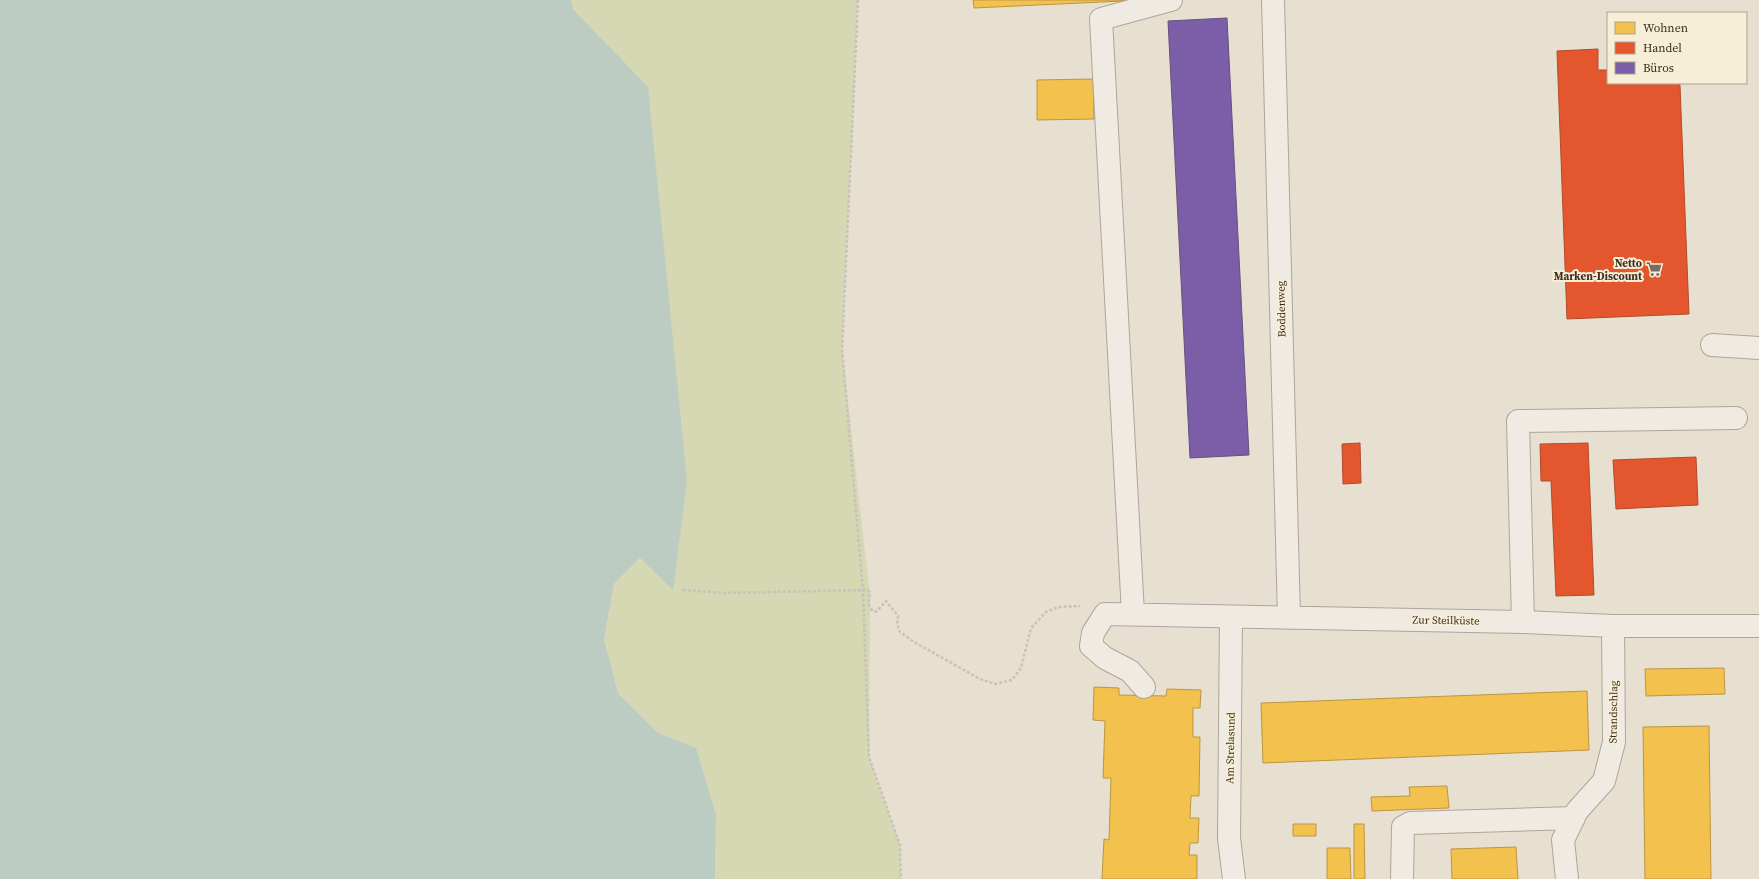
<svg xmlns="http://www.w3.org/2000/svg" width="1759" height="879" viewBox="0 0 1759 879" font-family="'Source Serif 4',serif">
	<rect width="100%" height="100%" fill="#e7e0d1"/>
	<path fill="#d6d7b3" d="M 571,0 L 858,0 L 842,349 L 870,597 L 869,757 L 900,845 L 901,879 L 715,879 L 716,814 L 696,749 L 658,733 L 618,693 L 604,639 L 614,584 L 640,558 L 673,589 L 608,45 L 573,9 Z"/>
	<path fill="#bcccc2" d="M 0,0 L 571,0 L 573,9 L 648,87 L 687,481 L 673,590 L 640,558 L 614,584 L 604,639 L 618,693 L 658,733 L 696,748 L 716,814 L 715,879 L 0,879 Z"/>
	<path fill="#f2c14e" stroke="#bc9540" d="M 973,0 L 1145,0 L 974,8 Z
		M 1093,79 L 1094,119 L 1037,120 L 1037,80 Z
		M 1724,668 L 1725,694 L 1646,696 L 1645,669 Z
		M 1094,687 L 1119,688 L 1119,695 L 1166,696 L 1167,689 L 1201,690 L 1200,708 L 1193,708 L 1193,737 L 1200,737 L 1199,796 L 1191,796 L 1190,818 L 1199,818 L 1198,843 L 1190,843 L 1189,855 L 1197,855 L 1197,879 L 1102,879 L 1104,839 L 1109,840 L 1111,778 L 1103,778 L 1105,721 L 1093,720 Z
		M 1587,691 L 1589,750 L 1263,763 L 1261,703 Z
		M 1709,726 L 1711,879 L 1645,879 L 1643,727 Z
		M 1447,786 L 1449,808 L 1372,811 L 1371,797 L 1410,796 L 1409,787 Z
		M 1293,824 L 1316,824 L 1316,836 L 1293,836 Z
		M 1354,824 L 1364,824 L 1365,879 L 1354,879 Z
		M 1516,847 L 1518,879 L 1452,879 L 1451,849 Z
		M 1327,848 L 1350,848 L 1351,879 L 1327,879 Z"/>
	<path fill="#e4572e" stroke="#b24b2a" d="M 1598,49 L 1598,70 L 1608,70 L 1608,83 L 1679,83 L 1680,85 L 1689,314 L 1567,319 L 1557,51 Z
		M 1360,443 L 1361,483 L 1343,484 L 1342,444 Z
		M 1588,443 L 1594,595 L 1556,596 L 1551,481 L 1541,481 L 1540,444 Z
		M 1696,457 L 1698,505 L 1616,509 L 1613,460 Z"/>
	<path fill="#7b5ea7" stroke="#68507e" d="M 1227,18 L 1249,455 L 1190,458 L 1168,21 Z"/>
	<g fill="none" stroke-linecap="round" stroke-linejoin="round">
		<defs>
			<path id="minor" d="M 1273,0 L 1289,618
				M 1712,345 L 1759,348
				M 1133,614 L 1101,19 L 1171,0
				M 1231,617 L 1229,838 L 1234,879
				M 1523,622 L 1518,421 L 1736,418
				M 1144,687 L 1130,671 L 1105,658 L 1091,646 L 1093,633 L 1105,614 L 1523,622 L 1613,626 L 1759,626
				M 1402,879 L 1403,827 L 1410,823 L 1574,818
				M 1567,879 L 1563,840 L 1577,811 L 1604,781 L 1614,742 L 1613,626"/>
		</defs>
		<use href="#minor" stroke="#ada599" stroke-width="24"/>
		<path stroke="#c8c2b9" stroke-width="2.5" stroke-dasharray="3 2" stroke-linecap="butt" d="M 858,0 L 842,349 L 863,591 L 869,757 L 900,845 L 901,879
			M 683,590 L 723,593 L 868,590 L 870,593 C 869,602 866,605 874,612 L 877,611 L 886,601 L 898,616 L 897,624 L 900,632 L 914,642 L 980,679 L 995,684 L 1012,680 L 1021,668 L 1031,628 L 1046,612 L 1058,607 L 1080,606"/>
		<use href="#minor" stroke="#efebe3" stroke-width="22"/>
	</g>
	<defs>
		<symbol id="supermarket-bare" viewBox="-9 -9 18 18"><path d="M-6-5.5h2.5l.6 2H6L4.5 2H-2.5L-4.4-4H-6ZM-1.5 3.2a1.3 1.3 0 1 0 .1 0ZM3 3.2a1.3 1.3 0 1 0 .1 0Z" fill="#786c5e" stroke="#f7eed8" stroke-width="2.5" paint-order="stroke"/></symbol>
	</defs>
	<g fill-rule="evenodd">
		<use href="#supermarket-bare" x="1643" y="258" width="22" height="22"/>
	</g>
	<g text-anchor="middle" stroke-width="4" stroke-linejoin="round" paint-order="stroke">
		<g font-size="11" font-weight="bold" fill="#3d2e20" stroke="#f7eed8" text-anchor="end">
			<text x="1642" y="267">Netto<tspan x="1642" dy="13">Marken-Discount</tspan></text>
		</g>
		<g font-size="11" fill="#3d2e20" stroke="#f7eed8">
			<text transform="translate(1281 309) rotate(-91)" y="4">Boddenweg</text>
			<text transform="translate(1446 620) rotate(1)" y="4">Zur Steilküste</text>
			<text transform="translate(1613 712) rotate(-89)" y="4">Strandschlag</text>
			<text transform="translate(1230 748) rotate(-89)" y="4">Am Strelasund</text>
		</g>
	</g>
	<rect x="1607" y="12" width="140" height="72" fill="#f7eed8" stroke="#ada18e"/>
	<rect x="1615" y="22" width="20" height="12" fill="#f2c14e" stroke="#ada18e"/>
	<text x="1643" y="32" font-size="12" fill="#3d2e20">Wohnen</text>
	<rect x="1615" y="42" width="20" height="12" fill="#e4572e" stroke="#ada18e"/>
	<text x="1643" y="52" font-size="12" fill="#3d2e20">Handel</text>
	<rect x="1615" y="62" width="20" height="12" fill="#7b5ea7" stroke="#ada18e"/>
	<text x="1643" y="72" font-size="12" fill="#3d2e20">Büros</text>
</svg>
